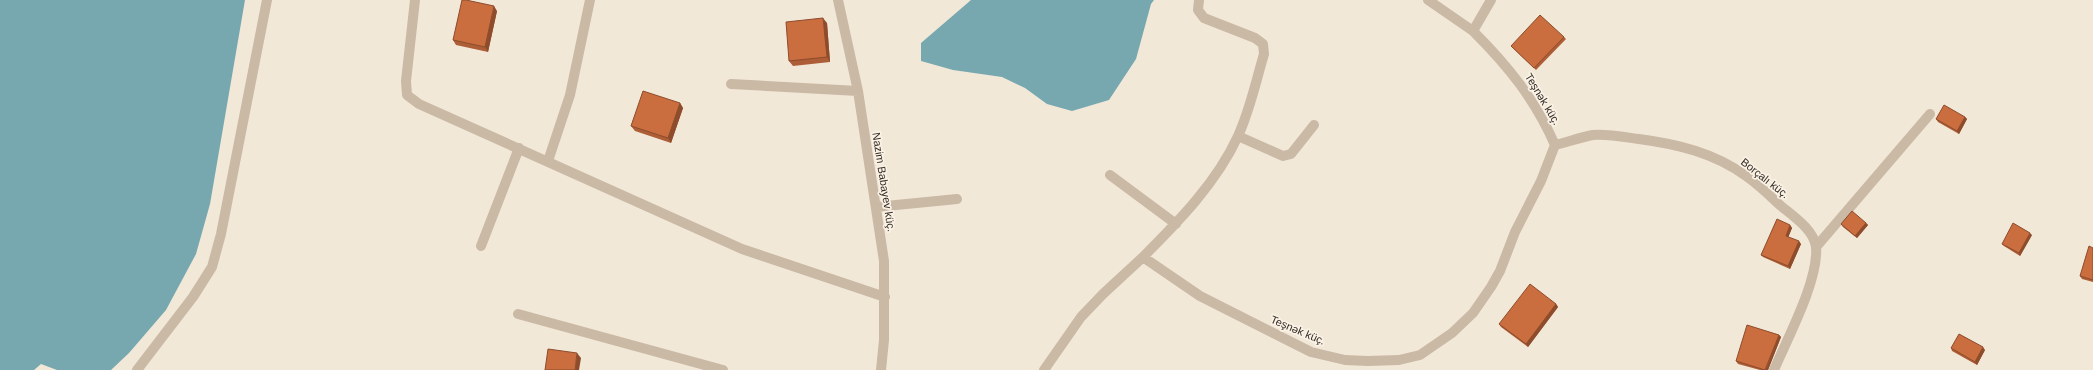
<svg xmlns="http://www.w3.org/2000/svg" width="2093" height="370" viewBox="0 0 2093 370" font-family="Helvetica,sans-serif">
	<rect width="100%" height="100%" fill="#f2e8d8"/>
	<path fill="#77a8b0" d="M 0,0 L 245,0 L 210,204 L 196,254 L 166,310 L 129,353 L 111,370 L 57,370 L 41,364 L 34,370 L 0,370 Z
		M 971,0 L 1154,0 L 1151,4 L 1136,59 L 1109,100 L 1072,111 L 1047,104 L 1025,88 L 1002,77 L 953,70 L 921,61 L 921,43 Z"/>
	<g fill="none" stroke-linecap="round" stroke-linejoin="round">
		<path stroke="#cab9a4" stroke-width="10" d="M 415,0 L 406,81 L 407,95 L 419,104 L 742,249 L 885,297
			M 838,0 L 858,91 L 884,261 L 884,340 L 881,370
			M 1428,0 L 1473,31
			M 731,84 L 858,91
			M 1238,136 L 1283,156 L 1291,154 L 1314,125
			M 1555,145 C 1568,142 1581,137 1593,135 C 1608,134 1624,137 1639,139 C 1677,144 1715,153 1746,176 C 1759,185 1770,196 1781,206 C 1793,216 1814,230 1816,247 C 1819,280 1787,339 1774,370
			M 548,161 L 570,95 L 590,0
			M 1110,175 L 1176,224
			M 876,207 L 957,199
			M 481,246 L 519,148
			M 1816,247 L 1930,114
			M 1143,257 C 1179,221 1217,182 1238,136 C 1250,110 1256,81 1264,54 L 1263,44 L 1255,38 L 1204,18 L 1198,10 L 1199,0
			M 518,314 L 723,370
			M 137,370 L 193,297 L 212,267 L 221,234 L 267,0
			M 1044,370 L 1081,317 L 1103,294 L 1143,257 L 1200,296 L 1311,352 L 1345,360 L 1368,361 L 1399,360 L 1420,355 L 1452,333 L 1473,313 L 1491,287 L 1500,271 L 1515,232 L 1541,181 L 1555,145 C 1535,99 1508,66 1473,31 L 1491,0"/>
	</g>
	<path fill="#ae5e36" d="M 497,11 L 488,52 L 456,45 L 453,40 Z
		M 827,23 L 830,62 L 793,66 L 789,61 Z
		M 1564,37 L 1566,39 L 1536,70 L 1513,48 L 1511,46 Z
		M 680,103 L 683,108 L 671,143 L 635,131 L 631,126 Z
		M 1965,117 L 1967,119 L 1959,134 L 1938,122 L 1936,119 Z
		M 1866,223 L 1868,225 L 1857,238 L 1843,227 L 1841,224 Z
		M 1790,225 L 1792,228 L 1788,237 L 1801,244 L 1790,269 L 1763,257 L 1761,255 Z
		M 2032,235 L 2020,256 L 2004,246 L 2002,244 Z
		M 2093,248 L 2093,282 L 2082,279 L 2080,276 Z
		M 1556,304 L 1558,307 L 1528,347 L 1501,327 L 1499,324 Z
		M 1779,335 L 1781,337 L 1768,370 L 1760,370 L 1738,364 L 1736,361 Z
		M 1951,348 L 1985,350 L 1977,365 L 1952,351 Z"/>
	<path fill="#8d4c2c" d="M 494,6 L 497,11 L 488,52 L 485,47 Z
		M 823,18 L 827,23 L 830,62 L 827,57 Z
		M 680,103 L 683,108 L 671,143 L 668,138 Z
		M 1965,117 L 1967,119 L 1959,134 L 1957,131 Z
		M 1866,223 L 1868,225 L 1857,238 L 1855,236 Z
		M 1790,225 L 1792,228 L 1788,238 L 1786,236 Z
		M 2030,233 L 2032,235 L 2020,256 L 2019,253 Z
		M 1799,241 L 1801,244 L 1790,269 L 1788,266 Z
		M 1556,304 L 1558,307 L 1528,347 L 1526,344 Z
		M 1779,335 L 1781,337 L 1768,370 L 1766,370 Z
		M 1983,347 L 1985,350 L 1977,365 L 1975,362 Z
		M 577,353 L 581,358 L 579,370 L 575,370 Z"/>
	<path fill="#ca6d3f" stroke="#8d4c2c" d="M 462,0 L 466,0 L 494,6 L 485,47 L 453,40 Z
		M 1540,15 L 1564,37 L 1534,68 L 1511,46 Z
		M 823,18 L 827,57 L 789,61 L 786,22 Z
		M 643,91 L 680,103 L 668,138 L 631,126 Z
		M 1944,105 L 1965,117 L 1957,131 L 1936,119 Z
		M 1852,211 L 1866,223 L 1855,236 L 1841,224 Z
		M 1777,219 L 1790,225 L 1786,236 L 1799,241 L 1788,266 L 1761,255 Z
		M 2013,223 L 2030,233 L 2019,253 L 2002,244 Z
		M 2089,246 L 2093,248 L 2093,280 L 2080,276 Z
		M 1530,284 L 1556,304 L 1526,344 L 1499,324 Z
		M 1747,325 L 1779,335 L 1765,370 L 1736,361 Z
		M 1959,334 L 1983,347 L 1975,362 L 1951,348 Z
		M 548,349 L 577,353 L 575,370 L 545,370 Z"/>
	<g text-anchor="middle" stroke-width="3.5" stroke-linejoin="round" paint-order="stroke">
		<g font-size="11" fill="#352c26" stroke="#faf2e5">
			<text transform="translate(1543 99) rotate(59)" y="4">Teşnək küç.</text>
			<text transform="translate(1765 178) rotate(38)" y="4">Borçalı küç.</text>
			<text transform="translate(884 182) rotate(81)" y="4">Nazim Babayev küç.</text>
			<text transform="translate(1298 330) rotate(23)" y="4">Teşnək küç.</text>
		</g>
	</g>
</svg>
